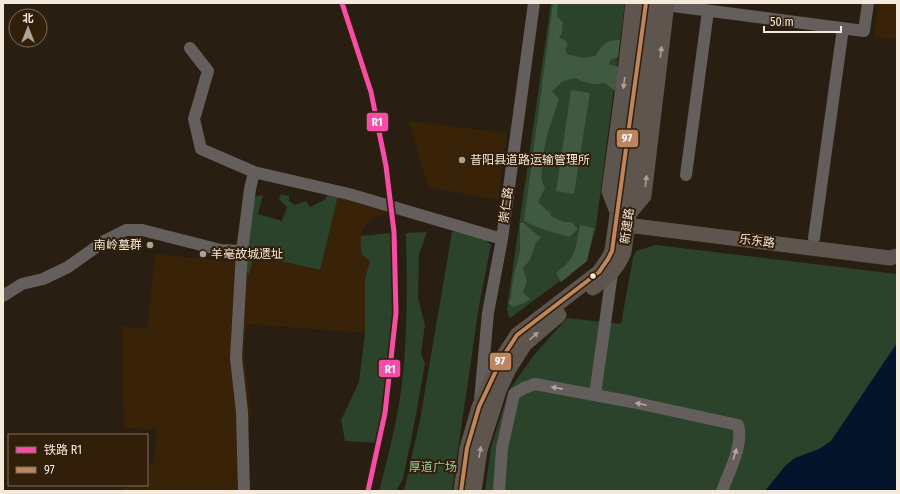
<svg xmlns="http://www.w3.org/2000/svg" width="900" height="494" viewBox="0 0 900 494" font-family="'Fira Sans Condensed','Noto Sans SC',sans-serif">
	<rect width="100%" height="100%" fill="#281e12"/>
	<path fill="#382208" d="M 878,3 L 897,3 L 897,40 L 874,37 Z
		M 409,121 L 507,133 L 498,200 L 428,187 Z
		M 338,196 L 387,209 L 387,214 L 371,218 L 363,228 L 361,236 L 360,249 L 370,261 L 365,278 L 365,333 L 247,324 L 244,353 L 251,415 L 246,434 L 250,491 L 123,491 L 123,485 L 147,485 L 147,465 L 153,465 L 157,430 L 125,428 L 122,393 L 122,326 L 147,329 L 155,254 L 237,262 L 236,273 L 249,275 L 253,255 L 320,270 Z"/>
	<path fill="#2b422b" d="M 551,3 L 625,3 L 596,227 L 587,261 L 510,318 L 508,314 L 507,309 Z
		M 281,194 L 289,196 L 289,201 L 295,205 L 306,201 L 310,207 L 324,200 L 328,195 L 338,196 L 320,270 L 254,255 L 249,275 L 245,270 L 254,197 L 263,195 L 258,214 L 282,221 L 287,207 L 279,199 Z
		M 458,231 L 485,239 L 491,245 L 479,306 L 452,491 L 404,491 L 420,420 L 452,232 Z
		M 427,232 L 419,254 L 418,298 L 425,325 L 421,354 L 425,363 L 415,420 L 403,479 L 396,491 L 379,491 C 387,461 395,429 400,398 C 408,346 407,286 406,233 Z
		M 391,233 L 392,317 L 383,408 L 376,443 L 345,441 L 341,420 L 359,382 L 365,333 L 365,278 L 370,261 C 359,254 360,249 361,236 Z
		M 656,245 L 897,274 L 897,367 L 855,433 L 775,491 L 485,491 L 491,447 L 509,390 L 534,355 L 567,318 L 621,324 L 633,258 L 636,251 Z"/>
	<path fill="#3f5a40" d="M 553,3 L 558,3 L 557,17 L 563,22 L 562,32 L 559,38 L 565,40 L 568,46 L 565,49 L 567,54 L 583,58 L 595,56 C 603,45 605,40 620,40 L 618,57 L 611,59 L 609,64 L 619,67 L 615,91 L 605,83 C 594,85 585,84 576,78 L 563,81 L 552,91 L 559,99 L 548,132 L 544,150 L 541,178 L 545,188 L 538,202 L 550,213 L 551,216 L 564,222 L 571,222 L 578,229 L 569,237 L 539,228 L 524,221 Z
		M 571,90 L 590,93 L 574,194 L 556,191 Z
		M 520,223 L 524,223 C 529,229 535,232 541,238 L 536,242 L 530,260 L 523,268 L 527,281 L 523,292 L 530,299 L 524,303 L 513,307 L 508,303 L 511,297 L 513,279 L 520,251 Z
		M 580,225 L 594,228 L 587,261 L 561,282 L 556,273 C 577,257 575,250 580,225 Z"/>
	<path fill="#04142a" d="M 897,343 L 897,491 L 765,491 L 786,465 L 795,458 L 819,449 L 831,441 Z"/>
	<g fill="none" stroke-linecap="round" stroke-linejoin="round">
		<path stroke="#645f5d" stroke-width="12" d="M 658,4 L 864,31 L 868,3
			M 190,48 L 208,71 L 194,119 L 201,149 L 254,172 L 349,194 L 502,239
			M 686,175 L 708,11
			M 814,238 L 843,28
			M 3,296 L 22,284 L 43,279 L 68,267 L 106,240 L 126,230 L 142,230 L 221,250 L 242,251
			M 595,395 L 612,273
			M 480,400 L 488,313 L 502,239 L 534,3
			M 244,491 L 242,412 L 236,358 L 242,251 L 250,189 L 254,172
			M 499,491 L 502,448 L 514,394 L 524,388 L 535,384 L 632,402 L 738,425 C 744,444 729,472 722,491"/>
		<path stroke="#5e554e" stroke-width="15" d="M 617,212 L 609,191 L 625,72 L 633,3
			M 629,214 L 644,196 L 667,3
			M 619,224 L 890,258 L 897,256
			M 593,288 C 608,276 617,270 624,252 L 657,3
			M 461,491 L 467,448 L 479,407 L 502,358 L 517,335 L 599,272 L 608,259 L 612,251 L 646,3
			M 474,491 L 480,450 L 500,388 L 509,369 L 525,344 L 559,315"/>
		<defs>
			<path id="bus-1" d="M 461,491 L 467,448 L 479,407 L 502,358 L 517,335 L 599,272 L 608,259 L 612,251 L 646,3"/>
		</defs>
		<use href="#bus-1" stroke="#311f09" stroke-width="7"/>
		<use href="#bus-1" stroke="#bb8660" stroke-width="4"/>
		<defs>
			<path id="rail-1" d="M 342,3 L 371,92 L 386,166 L 394,232 L 396,313 L 385,413 L 368,491"/>
		</defs>
		<use href="#rail-1" stroke="#311f09" stroke-width="8"/>
		<use href="#rail-1" stroke="#f54da8" stroke-width="5"/>
	</g>
	<defs><path id="oneway-solid" d="M-6-.8H1V-3.2L6.5 0L1 3.2V.8H-6Z"/></defs>
	<g fill="#aa9f95">
		<use href="#oneway-solid" transform="translate(661 52) rotate(-83)"/>
		<use href="#oneway-solid" transform="translate(624 83) rotate(98)"/>
		<use href="#oneway-solid" transform="translate(646 181) rotate(-84)"/>
		<use href="#oneway-solid" transform="translate(534 336) rotate(-41)"/>
		<use href="#oneway-solid" transform="translate(480 452) rotate(-79)"/>
	</g>
	<g fill="#b4aba3">
		<use href="#oneway-solid" transform="translate(557 388) rotate(-169)"/>
		<use href="#oneway-solid" transform="translate(641 404) rotate(-168)"/>
		<use href="#oneway-solid" transform="translate(735 454) rotate(-73)"/>
	</g>
	<g fill="#ada295" stroke="#311f09" stroke-width="1.5">
		<circle cx="462" cy="160" r="4"/>
		<circle cx="150" cy="245" r="4"/>
		<circle cx="203" cy="254" r="4"/>
	</g>
	<circle fill="#f5e9dc" stroke="#311f09" stroke-width="1.5" cx="593" cy="276" r="3.5"/>
	<g text-anchor="middle" stroke-width="4" stroke-linejoin="round" paint-order="stroke">
		<g font-size="12" fill="#f5e9dc" stroke="#311f09" text-anchor="start">
			<text x="470" y="164">昔阳县道路运输管理所</text>
			<text x="142" y="249" text-anchor="end">南岭墓群</text>
			<text x="211" y="258">羊毫故城遗址</text>
		</g>
		<g font-size="12" fill="#f5e9dc" stroke="#311f09">
			<text transform="translate(506 205) rotate(-82)" y="4">崇仁路</text>
			<text transform="translate(627 226) rotate(-82)" y="4">新建路</text>
			<text transform="translate(757 241) rotate(7)" y="4">乐东路</text>
		</g>
		<g font-size="12" fill="#97ce9e" stroke="#311f09">
			<text x="433" y="471">厚道广场</text>
		</g>
	</g>
	<g stroke="#311f09" stroke-width="1.5">
		<rect x="366" y="112" width="23" height="20" rx="4" fill="#f54da8"/>
		<rect x="616" y="129" width="23" height="19" rx="4" fill="#bb8660"/>
		<rect x="489" y="352" width="23" height="19" rx="4" fill="#bb8660"/>
		<rect x="378" y="359" width="23" height="19" rx="4" fill="#f54da8"/>
	</g>
	<g font-size="11" text-anchor="middle" font-weight="bold" fill="#fff">
		<text x="377" y="126">R1</text>
		<text x="627" y="142">97</text>
		<text x="500" y="365">97</text>
		<text x="390" y="373">R1</text>
	</g>
	<rect width="900" height="494" fill="none" stroke="#f5e9dc" stroke-width="8"/>
	<rect x="8" y="434" width="140" height="52" fill="#311f09" stroke="#7f705d"/>
	<rect x="16" y="447" width="20" height="6" fill="#f54da8" stroke="#7f705d"/>
	<text x="44" y="454" font-size="12" fill="#f5e9dc">铁路 R1</text>
	<rect x="16" y="467" width="20" height="6" fill="#bb8660" stroke="#7f705d"/>
	<text x="44" y="474" font-size="12" fill="#f5e9dc">97</text>
	<g transform="translate(28 28)"><circle r="19" fill="#311f09" stroke="#7f705d"/>
	<path d="M0-3L7 15L0 10L-7 15Z" fill="#ada295"/>
	<text y="-6" font-size="11" font-weight="bold" text-anchor="middle" fill="#f5e9dc">北</text>
	</g>
	<path d="M764 26v6h77v-6" fill="none" stroke="#f5e9dc" stroke-width="2"/>
	<text x="770" y="26" font-size="12" fill="#f5e9dc" stroke="#311f09" stroke-width="3" paint-order="stroke">50 m</text>
</svg>
